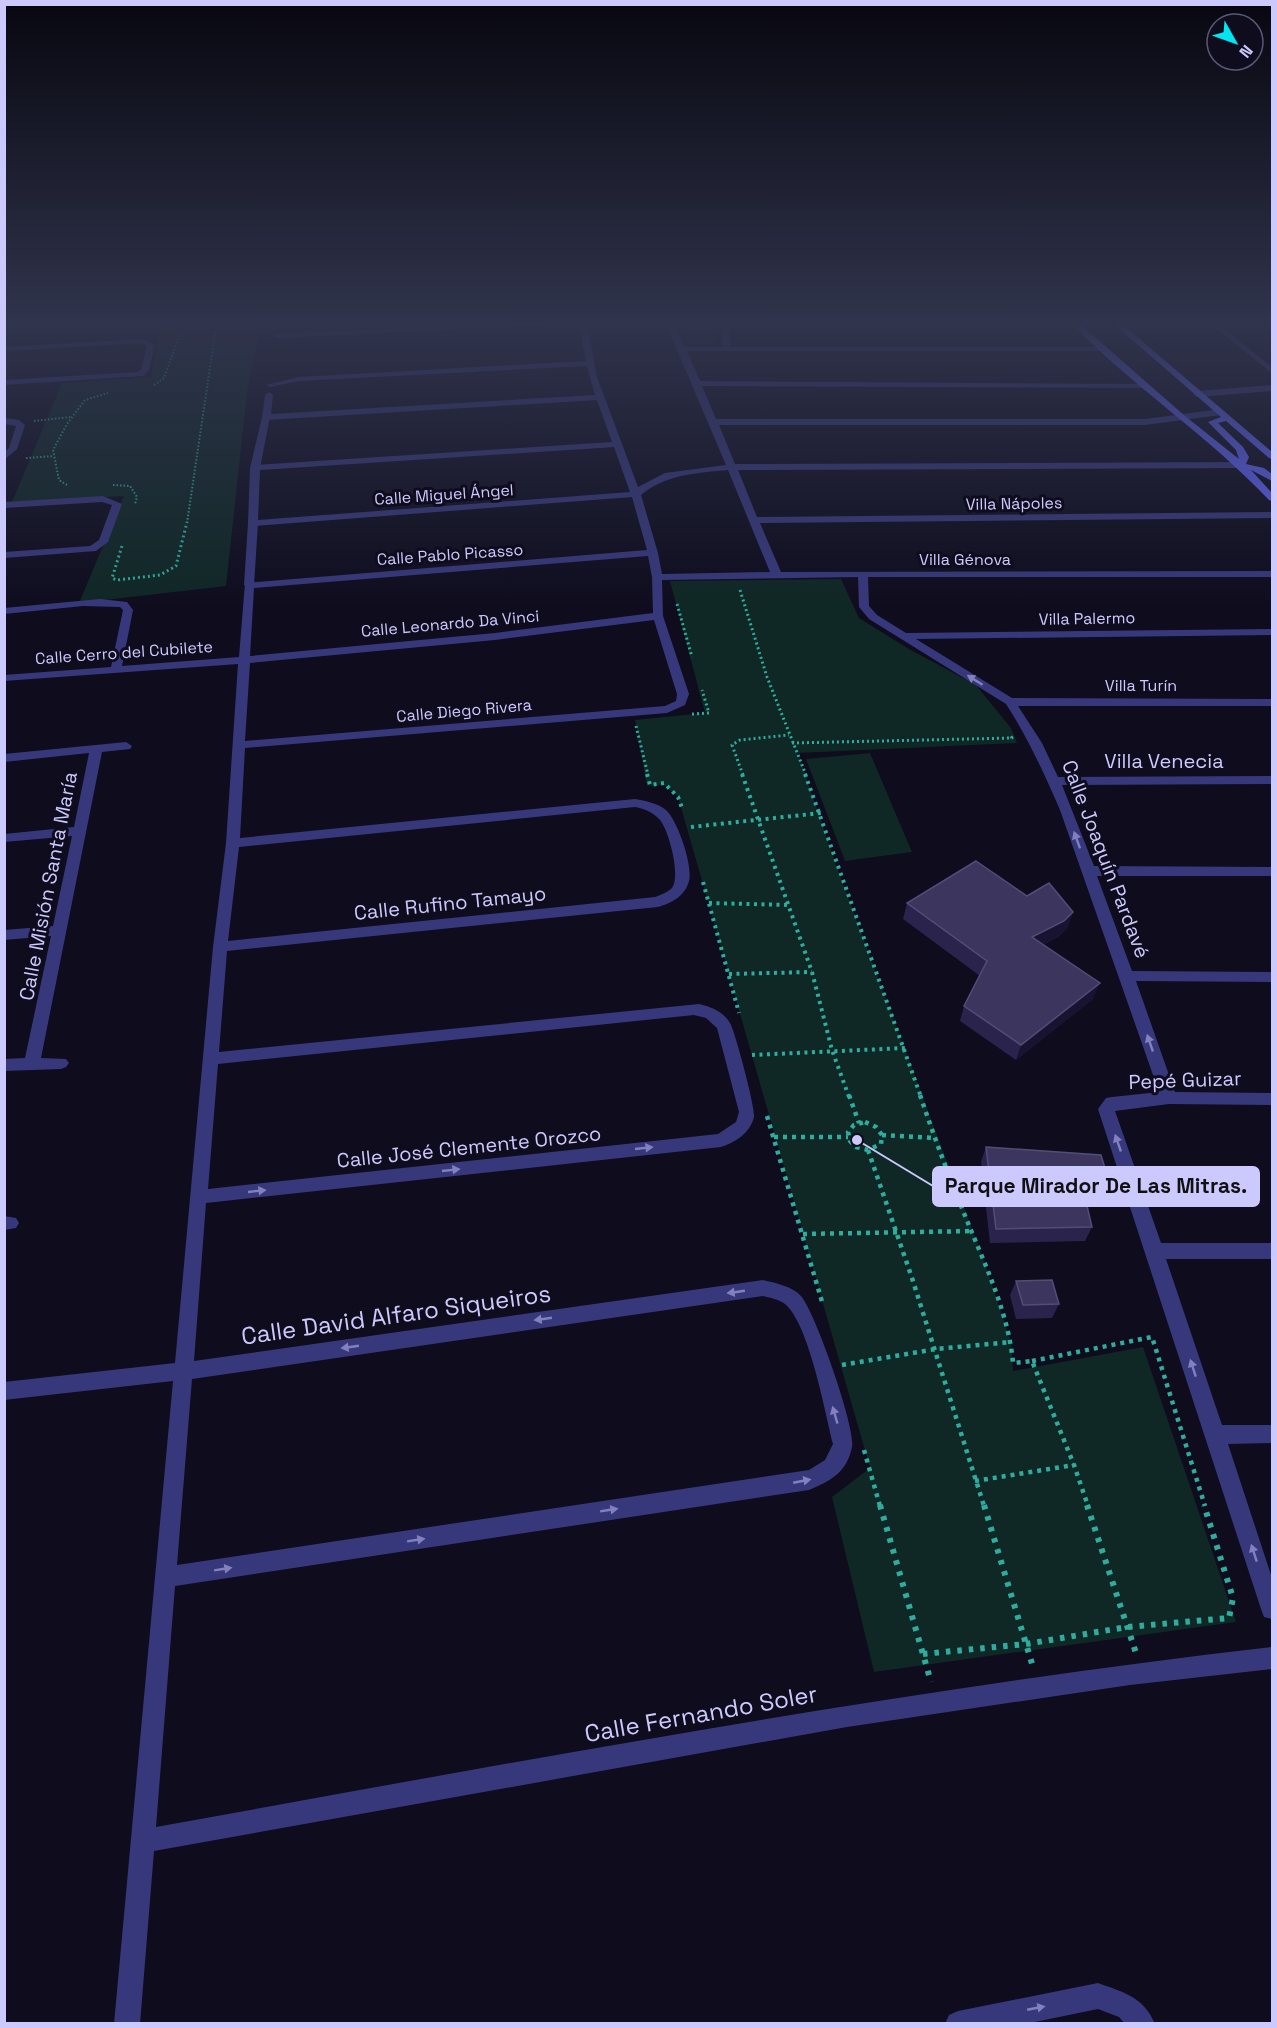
<svg xmlns="http://www.w3.org/2000/svg" width="1277" height="2028" viewBox="0 0 1277 2028" font-family="'Space Grotesk',sans-serif">
	<rect width="100%" height="100%" fill="#0e0c1d"/>
	<path fill="#0f2725" d="M 162,324 L 261,324 L 247,392 L 226,586 L 79,603 L 124,496 L 12,502 L 62,383 L 151,377 Z
		M 680,324 L 712,324 L 715,342 L 703,345 L 688,343 Z
		M 841,579 L 859,618 L 909,649 L 976,685 L 1011,728 L 1017,743 L 798,753 L 836,865 L 986,1266 L 1011,1342 L 1013,1371 L 1143,1347 L 1236,1622 L 874,1672 L 832,1497 L 870,1468 L 678,797 L 664,785 L 647,786 L 635,720 L 705,713 L 670,581 Z
		M 870,753 L 912,852 L 845,861 L 806,759 Z"/>
	<g fill="none" stroke-linecap="round" stroke-linejoin="round">
		<path stroke="#2ead9f" stroke-width="2" stroke-dasharray="1.5 2" stroke-linecap="butt" d="M 154,385 L 164,378 L 181,331 L 176,324
			M 34,421 L 71,417
			M 26,458 L 54,456
			M 67,485 L 59,480 L 53,450 L 67,424 L 85,400 L 108,393
			M 113,485 L 130,486 L 137,497 L 135,504
			M 187,523 L 216,327 L 214,324"/>
		<path stroke="#2ead9f" stroke-width="3" stroke-dasharray="2 3" stroke-linecap="butt" d="M 122,546 L 112,578 L 117,580 L 160,575 L 176,566 L 187,522
			M 740,590 L 767,677 L 806,775
			M 677,604 L 692,657
			M 692,714 L 709,713 L 702,690
			M 636,726 L 648,775
			M 792,743 L 1012,738 L 1011,736
			M 743,775 L 732,745 L 740,740 L 789,735"/>
		<path stroke="#2ead9f" stroke-width="4" stroke-dasharray="3 4.5" stroke-linecap="butt" d="M 647,774 L 650,785 L 664,783 L 678,797 L 682,808
			M 742,774 L 812,972 L 832,1050 L 849,1097
			M 805,774 L 921,1097
			M 691,827 L 821,813
			M 703,882 L 739,1013
			M 709,903 L 789,905
			M 729,974 L 812,972
			M 752,1055 L 905,1048"/>
		<path stroke="#2ead9f" stroke-width="4.5" stroke-dasharray="4 5" stroke-linecap="butt" d="M 849,1095 L 859,1123
			M 920,1095 C 935,1140 952,1184 970,1228 C 988,1271 1009,1317 1013,1363 L 1032,1361 L 1074,1465 L 1088,1506
			M 767,1116 L 823,1305
			M 865,1122 L 876,1127 L 882,1135 L 881,1144 L 868,1150 L 856,1147 L 850,1141 L 848,1132 L 854,1125 Z
			M 882,1135 L 934,1138
			M 774,1137 L 848,1137
			M 868,1150 L 912,1278 L 984,1506
			M 803,1234 L 973,1231
			M 1032,1361 L 1152,1337 L 1205,1506
			M 842,1365 L 936,1349 L 1011,1342
			M 864,1450 L 880,1506
			M 975,1481 L 1074,1465"/>
		<path stroke="#2ead9f" stroke-width="6" stroke-dasharray="4.5 7" stroke-linecap="butt" d="M 880,1505 L 931,1682
			M 984,1505 L 1033,1667
			M 1087,1505 L 1136,1653
			M 923,1654 L 1026,1644 L 1127,1627 L 1229,1618 L 1233,1598 L 1204,1505"/>
		<path fill="#37387c" fill-rule="evenodd" d="M 266,414 L 270,417 L 260,468 L 255,471 L 250,468 L 262,417 Z
			M 253,520 L 258,523 L 254,585 L 249,588 L 244,585 L 248,523 Z"/>
		<path fill="#37387c" fill-rule="evenodd" d="M 482,324 L 569,324 L 278,338 L 274,336 L 278,334 Z
			M 579,324 L 587,324 L 597,377 L 638,487 L 665,473 L 726,465 L 666,324 L 674,324 L 684,347 L 723,347 L 720,324 L 728,324 L 731,347 L 1102,347 L 1106,349 L 1102,351 L 687,351 L 700,381 L 1144,384 L 1148,386 L 1144,388 L 702,386 L 716,419 L 1145,419 L 1221,409 L 1225,412 L 1221,415 L 1145,425 L 719,425 L 735,464 L 1241,462 L 1246,465 L 1241,468 L 738,470 L 757,517 L 1272,512 L 1272,518 L 760,523 L 781,572 L 1272,571 L 1272,577 L 868,577 L 869,606 L 877,615 L 906,633 L 1272,629 L 1272,635 L 916,639 L 1012,698 L 1272,699 L 1272,706 L 1018,706 L 1042,743 L 1058,777 L 1272,776 L 1272,784 L 1062,785 L 1094,866 L 1272,867 L 1272,876 L 1097,876 L 1132,971 L 1272,972 L 1272,982 L 1136,981 L 1175,1092 L 1272,1093 L 1272,1105 L 1169,1104 L 1115,1111 L 1161,1243 L 1272,1243 L 1272,1259 L 1166,1259 L 1222,1425 L 1272,1425 L 1272,1443 L 1228,1444 L 1272,1578 L 1272,1619 L 1264,1617 L 1261,1609 L 1098,1109 L 1106,1098 L 1112,1097 L 1159,1092 L 1060,810 C 1044,773 1028,738 1006,704 L 869,619 L 859,607 L 858,577 L 662,580 L 663,616 L 689,694 L 685,705 L 667,713 L 245,748 L 240,838 L 635,799 C 646,801 657,803 666,810 C 678,821 693,866 689,881 C 685,896 672,903 658,907 L 227,951 L 219,1052 L 699,1004 C 711,1007 723,1011 730,1023 C 735,1031 756,1110 754,1117 C 750,1133 736,1142 721,1147 L 206,1203 L 194,1361 L 763,1280 C 775,1283 792,1286 801,1296 C 815,1312 856,1428 852,1447 C 847,1472 831,1481 809,1490 L 175,1586 L 156,1827 C 527,1760 897,1690 1272,1647 L 1272,1669 L 1130,1685 L 847,1727 L 154,1851 L 140,2024 L 114,2024 L 173,1381 L 4,1400 L 4,1382 L 175,1363 L 213,947 L 226,843 L 238,664 L 4,681 L 4,675 L 111,667 L 123,610 L 120,607 L 83,606 L 4,614 L 4,608 L 100,599 L 127,602 L 133,610 L 122,666 L 239,657 L 245,583 L 647,550 L 632,497 L 253,526 L 248,523 L 250,468 L 255,465 L 612,442 L 597,400 L 266,420 L 262,417 L 265,395 L 269,392 L 273,395 L 271,414 L 595,395 L 587,366 L 299,381 L 270,387 L 266,385 L 299,377 L 586,361 ZM 614,447 L 630,492 L 258,520 L 260,470 ZM 728,470 L 770,572 L 662,574 L 658,553 L 641,495 C 666,474 697,473 728,470 ZM 648,556 L 652,577 L 653,613 L 495,633 L 250,656 L 254,588 ZM 654,620 L 677,694 L 676,701 L 665,706 L 245,741 L 250,663 L 495,640 ZM 635,807 C 645,809 653,812 660,820 C 669,831 681,876 672,888 C 668,892 661,895 655,897 L 228,941 L 239,847 ZM 694,1015 L 706,1018 L 717,1028 L 739,1112 L 736,1122 L 718,1134 L 208,1189 L 218,1064 ZM 763,1296 C 771,1298 778,1299 785,1304 C 809,1324 825,1412 833,1444 L 825,1460 L 809,1470 L 177,1565 L 192,1379 Z
			M 1210,324 L 1218,324 L 1272,367 L 1272,373 Z
			M 142,339 L 155,345 L 149,370 L 143,376 L 4,385 L 4,380 L 138,372 L 141,369 L 147,346 L 141,343 L 4,351 L 4,347 Z
			M 1272,385 L 1272,391 L 1197,397 L 1193,394 L 1197,391 Z
			M 4,418 L 19,420 L 25,425 L 17,449 L 4,460 L 4,452 L 9,448 L 16,426 L 4,424 Z
			M 103,496 L 122,504 L 108,542 L 96,551 L 4,558 L 4,552 L 90,546 L 99,540 L 112,505 L 102,502 L 4,508 L 4,502 Z
			M 126,742 L 132,746 L 130,749 L 102,752 L 41,1058 L 66,1059 L 69,1063 L 66,1067 L 61,1069 L 4,1071 L 4,1059 L 25,1058 L 51,936 L 4,940 L 4,930 L 53,926 L 72,836 L 4,842 L 4,834 L 74,827 L 89,753 L 4,762 L 4,754 Z
			M 4,1216 L 16,1218 L 19,1223 L 16,1228 L 4,1230 Z
			M 1098,1983 C 1123,1992 1144,1997 1155,2024 L 1125,2024 L 1119,2017 L 1098,2009 L 1025,2024 L 945,2024 L 949,2015 L 958,2011 Z"/>
		<path fill="#6065fe" fill-rule="evenodd" d="M 1072,324 L 1080,324 L 1185,416 L 1239,459 L 1236,450 L 1208,422 L 1221,417 L 1114,324 L 1122,324 L 1272,452 L 1272,459 L 1269,458 L 1226,421 L 1218,423 L 1243,447 L 1249,457 L 1246,464 L 1264,468 L 1272,474 L 1272,481 L 1251,470 L 1272,493 L 1272,501 L 1269,500 C 1209,436 1133,387 1072,324 Z"/>
	</g>
	<path fill="#2a244c" d="M 1027,896 L 1073,912 L 1067,928 L 1058,937 L 1043,945 L 1093,999 L 1016,1060 L 960,1021 L 964,1006 L 980,976 L 903,919 L 907,903 Z
		M 986,1147 L 1107,1175 L 1100,1190 L 1083,1190 L 1092,1227 L 1085,1241 L 990,1243 L 981,1162 Z
		M 1016,1281 L 1059,1304 L 1052,1318 L 1016,1319 L 1010,1295 Z"/>
	<path fill="#181331" d="M 1073,912 L 1067,928 L 1058,937 L 1027,953 L 1032,937 Z
		M 1100,983 L 1093,999 L 1016,1060 L 1021,1045 Z"/>
	<path fill="#3c365f" stroke="#524d78" stroke-width="1.5" d="M 976,861 L 1027,896 L 1049,883 L 1073,912 L 1064,921 L 1032,937 L 1100,983 L 1021,1045 L 964,1006 L 987,961 L 907,903 Z
		M 986,1147 L 1101,1155 L 1107,1175 L 1080,1176 L 1092,1227 L 996,1229 Z
		M 1052,1280 L 1059,1304 L 1023,1305 L 1016,1281 Z"/>
	<defs><path id="oneway-solid" d="M-6-.8H1V-3.2L6.5 0L1 3.2V.8H-6Z" transform="scale(1.5)"/></defs>
	<g fill="#8280be">
		<use href="#oneway-solid" transform="translate(975 680) rotate(-148)"/>
		<use href="#oneway-solid" transform="translate(1077 840) rotate(-110)"/>
		<use href="#oneway-solid" transform="translate(1150 1043) rotate(-109)"/>
		<use href="#oneway-solid" transform="translate(1118 1143) rotate(-109)"/>
		<use href="#oneway-solid" transform="translate(644 1148) rotate(-6)"/>
		<use href="#oneway-solid" transform="translate(451 1170) rotate(-6)"/>
		<use href="#oneway-solid" transform="translate(257 1191) rotate(-6)"/>
		<use href="#oneway-solid" transform="translate(736 1292) rotate(172)"/>
		<use href="#oneway-solid" transform="translate(543 1319) rotate(172)"/>
		<use href="#oneway-solid" transform="translate(350 1347) rotate(172)"/>
		<use href="#oneway-solid" transform="translate(1193 1368) rotate(-108)"/>
		<use href="#oneway-solid" transform="translate(835 1415) rotate(-106)"/>
		<use href="#oneway-solid" transform="translate(802 1481) rotate(-11)"/>
		<use href="#oneway-solid" transform="translate(609 1510) rotate(-9)"/>
		<use href="#oneway-solid" transform="translate(416 1540) rotate(-9)"/>
		<use href="#oneway-solid" transform="translate(1254 1553) rotate(-108)"/>
		<use href="#oneway-solid" transform="translate(223 1569) rotate(-9)"/>
		<use href="#oneway-solid" transform="translate(1036 2008) rotate(-11)"/>
	</g>
	<linearGradient id="sky" x2="0" y2="1"><stop stop-color="#080710"/><stop offset="0.53" stop-color="#30344c"/><stop offset="1" stop-color="#30344c" stop-opacity="0"/></linearGradient>
	<rect width="1277" height="608" fill="url(#sky)"/>
	<g text-anchor="middle" stroke-width="6" stroke-linejoin="round" paint-order="stroke">
		<g font-size="16" fill="#ccc9ff" stroke="#0e0c1d">
			<text transform="translate(444 494) rotate(-4)" y="6">Calle Miguel Ángel</text>
			<text transform="translate(1014 503) rotate(-1)" y="6">Villa Nápoles</text>
			<text transform="translate(450 554) rotate(-4)" y="6">Calle Pablo Picasso</text>
			<text x="965" y="565">Villa Génova</text>
			<text transform="translate(1087 618) rotate(-1)" y="6">Villa Palermo</text>
			<text transform="translate(450 623) rotate(-5)" y="6">Calle Leonardo Da Vinci</text>
			<text transform="translate(124 652) rotate(-4)" y="6">Calle Cerro del Cubilete</text>
			<text x="1141" y="691">Villa Turín</text>
			<text transform="translate(464 710) rotate(-5)" y="6">Calle Diego Rivera</text>
		</g>
		<g font-size="20" fill="#ccc9ff" stroke="#0e0c1d">
			<text x="1164" y="768">Villa Venecia</text>
			<text transform="translate(1106 859) rotate(69)" y="7">Calle Joaquín Pardavé</text>
			<text transform="translate(48 886) rotate(-79)" y="7">Calle Misión Santa María</text>
			<text transform="translate(450 903) rotate(-6)" y="7">Calle Rufino Tamayo</text>
			<text transform="translate(1185 1080) rotate(-2)" y="7">Pepé Guizar</text>
			<text transform="translate(469 1147) rotate(-6)" y="7">Calle José Clemente Orozco</text>
		</g>
		<g font-size="24" fill="#ccc9ff" stroke="#0e0c1d">
			<text transform="translate(396 1315) rotate(-8)" y="8">Calle David Alfaro Siqueiros</text>
			<text transform="translate(701 1714) rotate(-10)" y="8">Calle Fernando Soler</text>
		</g>
	</g>
	<path fill="none" stroke="#ccc9ff" stroke-width="2" d="M857 1140L933 1186"/>
	<circle fill="#ccc9ff" stroke="#0e0c1d" stroke-width="2" cx="857" cy="1140" r="6"/>
	<rect fill="#ccc9ff" stroke="#ccc9ff" stroke-width="2" x="933" y="1167" width="326" height="39" rx="6"/>
	<g font-size="21" text-anchor="middle" font-weight="bold" fill="#111">
		<text x="1096" y="1193">Parque Mirador De Las Mitras.</text>
	</g>
	<rect width="1277" height="2028" fill="none" stroke="#ccc9ff" stroke-width="12"/>
	<g transform="translate(1235 42) rotate(130)"><circle r="28" fill="#0e0c1d" stroke="#5a5877" stroke-width="1.5"/>
	<path d="M0-4.5L10 22L0 15L-10 22Z" fill="#02e6f1"/>
	<text y="-9" font-size="16" font-weight="bold" text-anchor="middle" fill="#ccc9ff">N</text>
	</g>
</svg>
